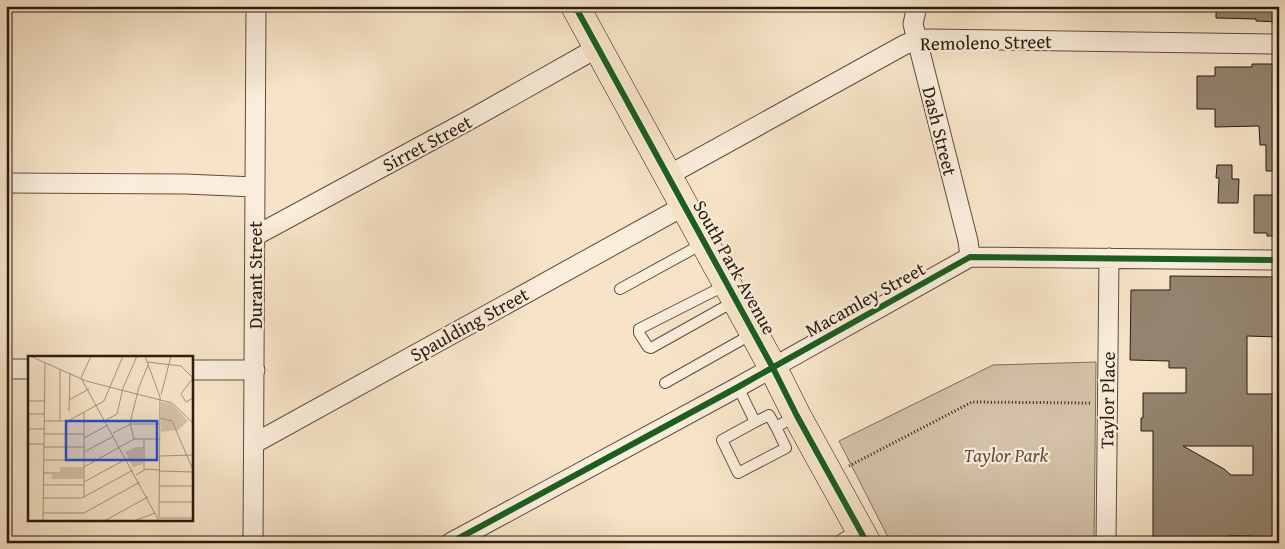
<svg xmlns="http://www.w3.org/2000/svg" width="1285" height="549" viewBox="0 0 1285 549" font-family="'Gentium Book Plus',serif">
	<rect width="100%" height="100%" fill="#f7e4c8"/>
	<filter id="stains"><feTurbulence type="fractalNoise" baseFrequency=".004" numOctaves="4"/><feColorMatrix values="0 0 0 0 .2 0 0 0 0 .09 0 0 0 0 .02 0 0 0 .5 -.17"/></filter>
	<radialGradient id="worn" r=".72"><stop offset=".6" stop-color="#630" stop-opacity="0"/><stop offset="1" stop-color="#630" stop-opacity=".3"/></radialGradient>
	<path fill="#d4c2a9" stroke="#7e6e5c" d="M 1096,362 L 1094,543 L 891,543 L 839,441 L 993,365 Z"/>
	<path fill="#94846f" stroke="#291b0f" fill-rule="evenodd" d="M 1216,6 L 1279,6 L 1279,22 L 1256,21 L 1256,19 L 1216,18 Z
		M 1252,64 L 1279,64 L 1279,171 L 1266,171 L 1266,145 L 1260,145 L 1259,126 L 1215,127 L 1215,109 L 1197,109 L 1197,76 L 1215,76 L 1215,67 L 1252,67 Z
		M 1217,165 L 1232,165 L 1232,179 L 1239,179 L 1238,203 L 1218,203 L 1219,178 L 1216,178 Z
		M 1254,195 L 1279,195 L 1279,236 L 1267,236 L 1267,233 L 1254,233 Z
		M 1170,276 L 1279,277 L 1279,337 L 1247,336 L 1247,394 L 1279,394 L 1279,516 L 1277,516 L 1277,543 L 1252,543 L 1252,536 L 1229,536 L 1220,543 L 1153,543 L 1153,431 L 1141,431 L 1141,418 L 1143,418 L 1143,393 L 1186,393 L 1186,368 L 1169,368 L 1169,361 L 1130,360 L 1131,290 L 1170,290 ZM 1183,446 L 1253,446 L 1253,475 L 1231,475 L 1224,469 Z"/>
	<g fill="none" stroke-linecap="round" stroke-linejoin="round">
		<defs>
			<path id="service" d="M 726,285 L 639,329 L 639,333 L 648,347 L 651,348 L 735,301
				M 620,289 L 704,243
				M 665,383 L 754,333
				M 738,387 L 755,422 L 722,440 L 738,473 L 786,448 L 776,427 L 796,416
				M 755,422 L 769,415 L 776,427"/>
			<path id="minor" d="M 917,6 L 913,24 L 968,241 L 970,257
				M 667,176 L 904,45 L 916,40 L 929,39 L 1279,44
				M 6,183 L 185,184 L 255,187
				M 255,236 L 473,118 L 597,48
				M 6,369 L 29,369
				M 191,370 L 255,370
				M 255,443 L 684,206
				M 253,543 L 256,6
				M 450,543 L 738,387 L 970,257 L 1279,260
				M 844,543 L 861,533
				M 1106,543 L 1109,258"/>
			<path id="primary" d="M 575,6 L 773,368 L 797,416 L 867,543"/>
		</defs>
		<use href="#service" stroke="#5c4d3d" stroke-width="12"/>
		<use href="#minor" stroke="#5c4d3d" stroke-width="21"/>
		<use href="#primary" stroke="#291b0f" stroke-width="29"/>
		<path stroke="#291b0f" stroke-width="3" stroke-dasharray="1 2.5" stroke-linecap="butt" d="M 849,466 L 972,402 L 1092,403"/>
		<use href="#service" stroke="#faeddb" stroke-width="10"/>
		<use href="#minor" stroke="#faeddb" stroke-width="19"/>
		<use href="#primary" stroke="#f7e4c8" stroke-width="28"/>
		<defs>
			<path id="cycleway" d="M 575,6 L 773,368 L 797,416 L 867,543
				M 450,543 L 738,387 L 970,257 L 1279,260"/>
		</defs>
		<use href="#cycleway" stroke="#faeddb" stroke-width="9"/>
		<use href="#cycleway" stroke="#1b5e20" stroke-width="6"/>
	</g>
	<g text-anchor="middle" stroke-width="4.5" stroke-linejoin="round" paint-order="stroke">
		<g font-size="19" fill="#291b0f" stroke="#faeddb">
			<text transform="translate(986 42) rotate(-1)" y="7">Remoleno Street</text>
			<text transform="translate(940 131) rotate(76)" y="7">Dash Street</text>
			<text transform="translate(427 143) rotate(-28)" y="7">Sirret Street</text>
			<text transform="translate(735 267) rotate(61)" y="7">South Park Avenue</text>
			<text transform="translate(255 275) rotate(-90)" y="7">Durant Street</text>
			<text transform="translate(865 299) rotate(-29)" y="7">Macamley Street</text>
			<text transform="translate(469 324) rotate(-29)" y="7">Spaulding Street</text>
			<text transform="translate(1107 400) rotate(-89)" y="7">Taylor Place</text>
		</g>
		<g font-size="19" font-style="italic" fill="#5c4d3d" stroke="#faeddb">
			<text x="1006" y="462">Taylor Park</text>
		</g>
	</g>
	<g transform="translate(28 356)">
		<rect width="165" height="165" fill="#f7e4c8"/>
		<path d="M 133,46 L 144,48 L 160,65 L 150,74 L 133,76 ZM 108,91 L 115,91 L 115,108 L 105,111 L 97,96 ZM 32,111 L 55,111 L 55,123 L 24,123 L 24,118 L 32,118 Z" fill="#d4c2a9"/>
		<path fill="none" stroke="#a5947e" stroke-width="1" d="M 2,0 L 58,25 L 144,47 L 165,67M 63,0 L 53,22 L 131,165M 117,0 L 132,41 L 131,162 L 165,162M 119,6 L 153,10 L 165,22M 165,22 L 153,38 L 158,46 L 165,42M 133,39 L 143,0M 41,44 L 61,33M 0,45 L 16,45M 41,55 L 42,17M 0,58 L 16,58M 132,62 L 144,65 L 165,114M 78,64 L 89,58 L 95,32 L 109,0M 16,65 L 40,65 L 76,45 L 95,0M 32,65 L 32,13M 0,73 L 16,73M 85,77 L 103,68 L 132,68M 16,78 L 56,78M 56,82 L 80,69M 106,83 L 102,67 L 111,31 L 120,9M 0,88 L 16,88M 16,91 L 56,91M 56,96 L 86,80M 132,100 L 165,99M 16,104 L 56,104M 56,111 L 106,83 L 132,83M 116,114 L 116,83M 131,115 L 165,116M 15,117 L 32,117M 108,119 L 118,113 L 131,114M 56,126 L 98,103M 15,129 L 56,129M 131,130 L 165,130M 56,141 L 56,56M 15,142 L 54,142 L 105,114M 131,146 L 165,146M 15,157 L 56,157 L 112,126M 15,165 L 17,6M 76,165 L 120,141M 106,165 L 127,157"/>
		<path fill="#1d4ed8" fill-opacity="0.15" stroke="#1d4ed8" stroke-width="2.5" d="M 38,65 L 129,65 L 129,104 L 38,104 Z"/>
		<rect width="165" height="165" fill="none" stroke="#291b0f" stroke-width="2.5"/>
	</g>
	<rect width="1285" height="549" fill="none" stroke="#f7e4c8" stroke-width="25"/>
	<rect x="8" y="8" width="1270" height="534" fill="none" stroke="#291b0f" stroke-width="2.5"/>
	<rect x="12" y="12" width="1260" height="524" fill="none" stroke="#291b0f"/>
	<rect width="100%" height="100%" filter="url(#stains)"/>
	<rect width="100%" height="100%" fill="url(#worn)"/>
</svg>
